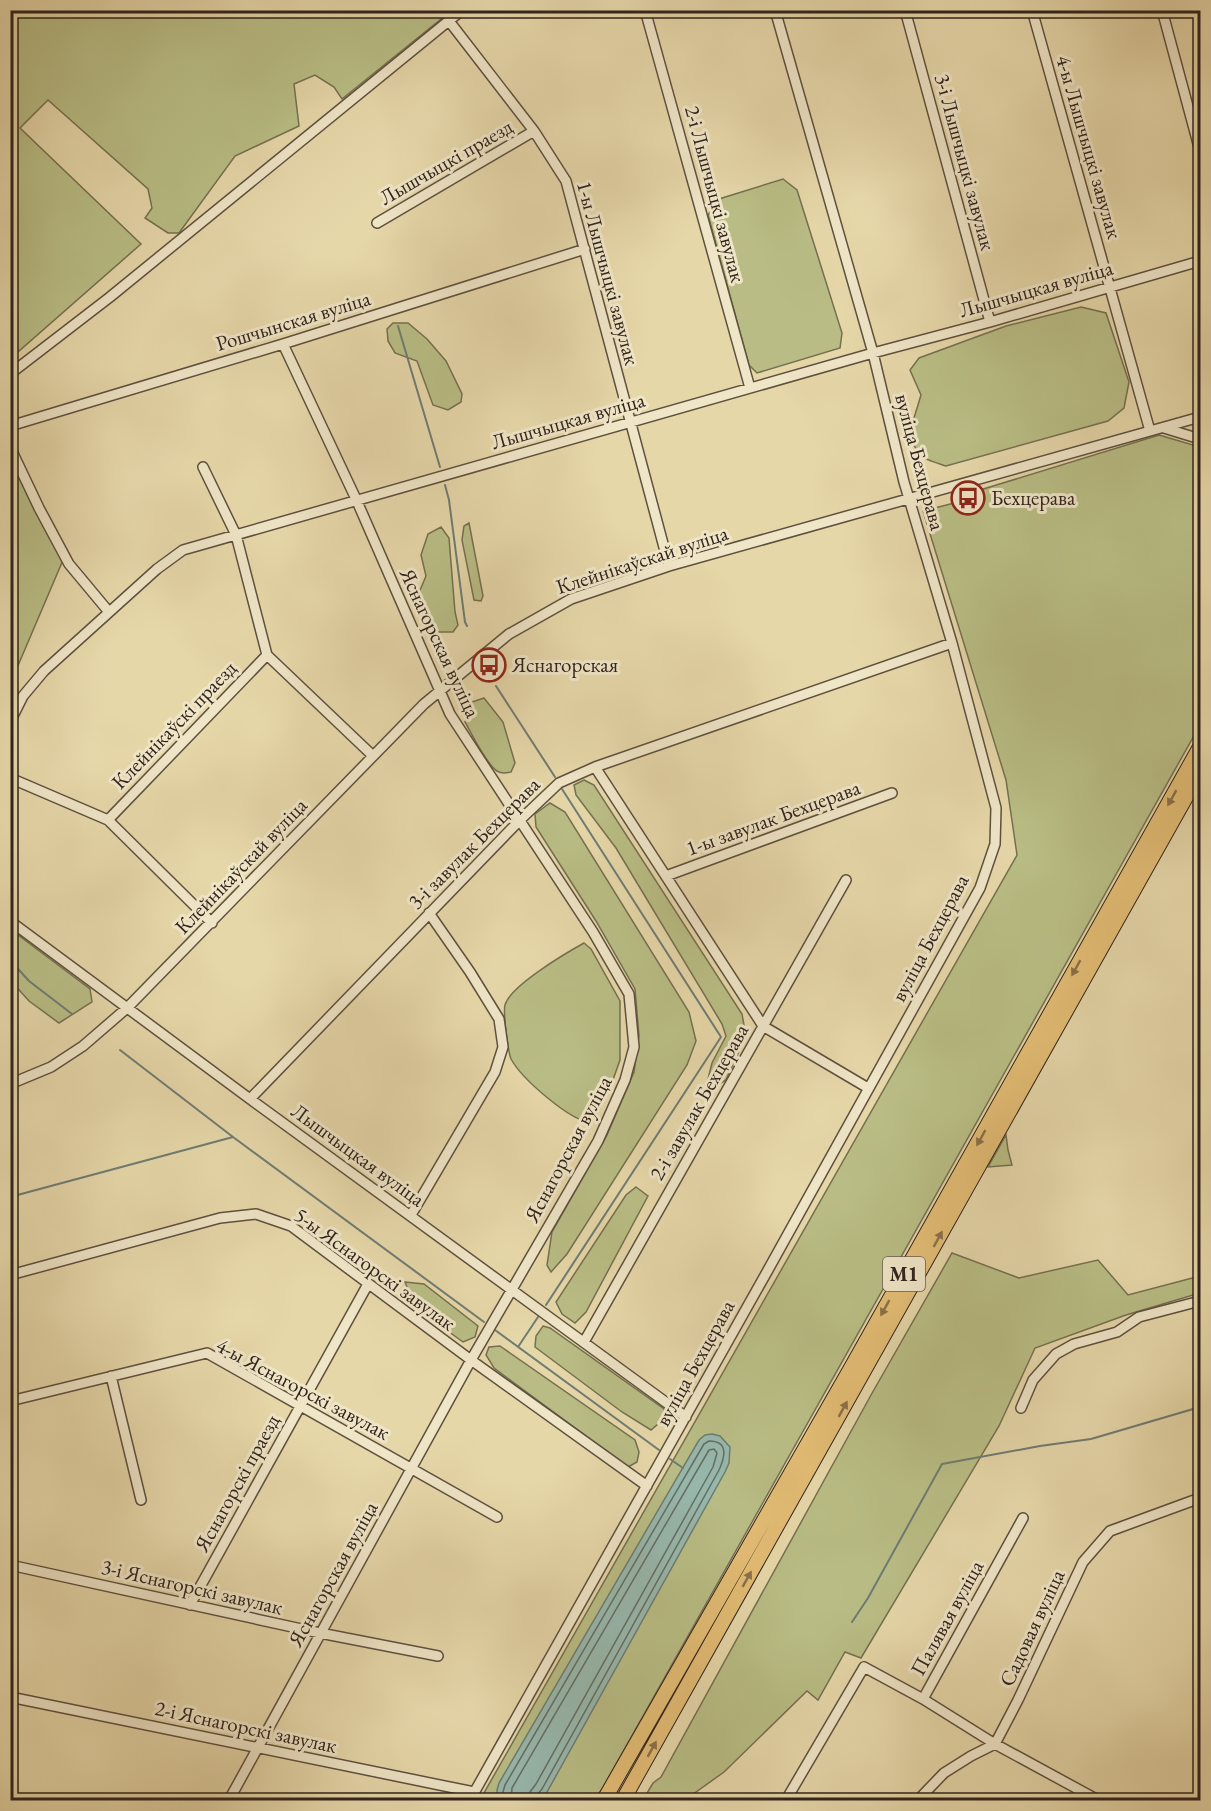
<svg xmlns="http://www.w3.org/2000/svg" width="1211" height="1811" viewBox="0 0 1211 1811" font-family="'EB Garamond',serif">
	<rect width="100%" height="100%" fill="#e6d7a9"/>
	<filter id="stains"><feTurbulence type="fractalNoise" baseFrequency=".00333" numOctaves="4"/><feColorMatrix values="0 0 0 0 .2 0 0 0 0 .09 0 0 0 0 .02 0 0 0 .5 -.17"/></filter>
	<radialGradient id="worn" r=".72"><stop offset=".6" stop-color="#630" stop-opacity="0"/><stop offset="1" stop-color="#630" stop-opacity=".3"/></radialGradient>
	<path fill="#b9bd85" stroke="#747050" stroke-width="1.5" d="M 11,10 L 450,10 L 451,11 L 342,99 L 334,87 L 315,75 L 294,84 L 299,126 L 235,156 L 179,233 L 168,233 L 145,218 L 152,208 L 148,189 L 48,100 L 20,128 L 141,244 L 11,358 Z
		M 783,179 L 797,190 L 842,333 L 840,348 L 757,373 L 749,365 L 708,215 L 719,199 Z
		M 1081,307 L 1106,313 L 1129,382 L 1124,408 L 1108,421 L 946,466 C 919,457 917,458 909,430 L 914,418 L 921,395 L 910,370 L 919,358 L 1006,326 Z
		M 393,323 L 408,323 L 427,339 L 446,361 L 462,394 L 461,402 L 448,410 L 433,405 L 417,361 L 395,353 L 388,341 L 387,329 Z
		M 1159,435 L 1200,447 L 1200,725 L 602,1789 L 594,1800 L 480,1800 L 1017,855 L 1006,780 L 923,511 L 970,499 L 977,491 Z
		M 11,451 L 63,560 L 11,682 Z
		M 469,523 L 483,596 L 481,601 L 474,600 L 462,540 L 464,526 Z
		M 441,527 L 449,538 L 455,612 L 458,625 L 453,632 L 437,632 L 417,613 L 415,602 L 426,576 L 421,555 L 428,534 Z
		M 484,698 L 503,722 L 515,763 L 511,772 C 506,773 502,774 497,771 C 486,764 472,734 465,722 L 472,702 Z
		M 584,780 L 594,785 L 742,1014 L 746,1036 L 726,1080 L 716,1086 L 708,1079 L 712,1063 L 726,1036 L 722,1024 L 616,848 L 576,795 L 574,785 Z
		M 550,803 L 565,812 L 689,1012 L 696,1041 L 687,1065 L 567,1254 L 551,1272 L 547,1265 L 552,1232 L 607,1135 L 634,1072 L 639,1036 L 635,989 L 596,921 L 536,827 L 535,814 Z
		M 10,929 L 90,989 L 92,1002 L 59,1023 L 29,1001 L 11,981 Z
		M 584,943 L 591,949 L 620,1001 L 620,1060 L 609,1091 L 592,1123 C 570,1121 522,1079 511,1059 C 508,1052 503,1012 505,1005 C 510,986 566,953 584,943 Z
		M 1006,1135 L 1008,1150 L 1012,1165 L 988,1167 Z
		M 636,1187 L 648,1196 L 586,1312 L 575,1323 L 562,1314 L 556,1302 L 626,1195 Z
		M 952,1253 L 1019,1278 L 1098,1260 L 1128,1295 L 1200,1276 L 1200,1293 L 1126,1315 L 1035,1348 L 999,1426 L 861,1658 L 845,1652 L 818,1700 L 807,1691 L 724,1772 L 689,1797 L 665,1794 L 660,1800 L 643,1800 L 653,1783 L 661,1777 L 871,1395 Z
		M 405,1282 L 424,1284 L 478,1326 L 475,1337 L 463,1342 L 415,1307 Z
		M 543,1326 L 550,1328 L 664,1409 L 665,1418 L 651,1430 L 622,1412 L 535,1347 L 536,1336 Z
		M 500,1346 L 635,1440 L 639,1452 L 637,1462 L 628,1467 L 494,1368 L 486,1355 L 489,1347 Z"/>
	<path fill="#97b8ad" stroke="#6e7c73" stroke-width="1.5" d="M 712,1434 L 720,1436 L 730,1447 L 729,1463 L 725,1472 L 547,1792 L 540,1800 L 498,1800 L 497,1790 L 499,1783 L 699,1440 L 705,1435 Z"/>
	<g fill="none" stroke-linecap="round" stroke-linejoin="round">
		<path stroke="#646e64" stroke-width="1.5" d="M 503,1800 L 503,1792 L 505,1785 L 704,1444 L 709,1441 C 729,1441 725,1457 719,1470 L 542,1789 L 536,1796 L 536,1800
			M 511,1800 L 512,1788 L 709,1450 L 714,1449 L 717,1453 L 713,1467 L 536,1784 L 530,1792 L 528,1800"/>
		<path stroke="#6e7c73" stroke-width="2" d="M 398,326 L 440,467
			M 445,485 L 449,500 L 465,622 L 467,626
			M 496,686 L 555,777
			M 10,960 L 29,981 L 72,1014
			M 120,1050 L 233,1137
			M 10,1197 L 233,1137 L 484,1322
			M 546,1305 L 721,1037 L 562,789
			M 495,1330 L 659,1450
			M 518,1347 L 538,1317
			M 670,1459 L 683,1468
			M 852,1622 L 868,1598 L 942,1464 L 1040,1446 L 1091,1439 L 1200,1407"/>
		<defs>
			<path id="minor" d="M 645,10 L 750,388
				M 905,10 L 990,322
				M 1032,10 L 1150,431
				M 1162,10 L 1200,151
				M 449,21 L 534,131 L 566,181 L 669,566
				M 377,223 L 534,131
				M 10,374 L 110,297 L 462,10
				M 10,426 L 283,344 L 585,249
				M 1164,428 L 1200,439
				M 10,447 L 39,508 L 69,564 L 109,612
				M 203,467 L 236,535 L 267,655 L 372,755
				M 10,722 L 23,696 L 44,671 L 157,569 L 183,550 L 873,353 L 990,322 L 1200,261
				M 595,767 L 763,1026 L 868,1088
				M 10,778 L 108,820 L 212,923
				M 108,820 L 267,655
				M 666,876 L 892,793
				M 10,921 L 250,1099 L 686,1417
				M 10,1084 L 51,1067 L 83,1046 L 127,1008 L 424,704 L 509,634 L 571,599 L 669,566 L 1200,417
				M 250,1099 L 520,820 L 559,783 L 595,767 L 952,643
				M 411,1215 L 495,1072 L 503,1047 L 499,1019 L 470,972 L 429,913
				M 10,1275 L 220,1218 L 256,1214 L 291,1226 L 471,1360 L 647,1486
				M 584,1342 L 846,880
				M 111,1376 L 141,1500
				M 10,1401 L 207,1353 L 497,1517
				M 1021,1408 L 1033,1380 L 1056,1354 L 1074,1344 L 1117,1332 L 1139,1317 L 1200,1301
				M 10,1565 L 320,1633 L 438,1656
				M 190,1605 L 368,1284
				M 10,1697 L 474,1792
				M 923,1699 L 995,1744 L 1098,1800
				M 229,1800 L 471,1360 L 598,1141 L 625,1080 L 634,1047 L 629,994 L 593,932 L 450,714 L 356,499 L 283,344
				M 470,1800 L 768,1270 L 980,888 L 995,844 L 996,808 L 952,643 L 904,482 L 873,353 L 775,10
				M 786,1800 L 864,1667 L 923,1699 L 1023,1518
				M 918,1800 L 944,1773 L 971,1756 L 995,1744 L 1018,1700 L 1083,1562 L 1110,1531 L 1200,1498"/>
			<path id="highway" d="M 604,1800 L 851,1368 L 1200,747
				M 623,1800 L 1200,772"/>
		</defs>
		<use href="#minor" stroke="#5e503f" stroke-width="12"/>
		<use href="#highway" stroke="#30231c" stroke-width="16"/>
		<use href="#minor" stroke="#efe5c7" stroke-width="9"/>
		<use href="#highway" stroke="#e3bc74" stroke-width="14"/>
	</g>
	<defs><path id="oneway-solid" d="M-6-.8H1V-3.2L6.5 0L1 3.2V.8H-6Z" transform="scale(1.5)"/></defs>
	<g fill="#8a7048">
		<use href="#oneway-solid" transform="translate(1172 798) rotate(119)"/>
		<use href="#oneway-solid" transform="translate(1076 968) rotate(119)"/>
		<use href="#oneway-solid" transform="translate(981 1138) rotate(119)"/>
		<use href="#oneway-solid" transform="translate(938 1239) rotate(-61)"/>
		<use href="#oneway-solid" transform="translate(885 1308) rotate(119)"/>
		<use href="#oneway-solid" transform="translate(843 1409) rotate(-61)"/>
		<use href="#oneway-solid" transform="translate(747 1579) rotate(-61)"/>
		<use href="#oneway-solid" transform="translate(652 1749) rotate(-61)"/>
	</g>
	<defs>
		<symbol id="bus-ring" viewBox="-11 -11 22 22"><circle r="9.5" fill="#efe5c7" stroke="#8f2418" stroke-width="1.5"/><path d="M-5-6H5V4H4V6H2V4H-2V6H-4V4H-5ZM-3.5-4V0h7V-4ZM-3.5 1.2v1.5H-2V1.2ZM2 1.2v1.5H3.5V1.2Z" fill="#8f2418"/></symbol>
	</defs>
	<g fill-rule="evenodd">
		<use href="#bus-ring" x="949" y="479" width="38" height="38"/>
		<use href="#bus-ring" x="470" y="646" width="38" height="38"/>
	</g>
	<g text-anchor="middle" stroke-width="6" stroke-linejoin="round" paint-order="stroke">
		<rect fill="#efe5c7" stroke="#695d4f" stroke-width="1.5" x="883" y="1257" width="42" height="34" rx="4.5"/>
		<g font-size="20" font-weight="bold" fill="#30231c">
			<text x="904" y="1281">М1</text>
		</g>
		<g font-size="21" fill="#30231c" stroke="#efe5c7">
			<text transform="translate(1089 147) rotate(74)" y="7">4-ы Лышчыцкі завулак</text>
			<text transform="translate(446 162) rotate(-30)" y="7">Лышчыцкі праезд</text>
			<text transform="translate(965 162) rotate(75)" y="7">3-і Лышчыцкі завулак</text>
			<text transform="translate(715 194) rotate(75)" y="7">2-і Лышчыцкі завулак</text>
			<text transform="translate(608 273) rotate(75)" y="7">1-ы Лышчыцкі завулак</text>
			<text transform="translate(1036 289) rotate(-16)" y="7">Лышчыцкая вуліца</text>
			<text transform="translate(293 321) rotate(-17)" y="7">Рошчынская вуліца</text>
			<text transform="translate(568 421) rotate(-16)" y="7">Лышчыцкая вуліца</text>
			<text transform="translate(920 462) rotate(75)" y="7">вуліца Бехцерава</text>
			<text transform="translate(642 560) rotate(-18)" y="7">Клейнікаўскай вуліца</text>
			<text transform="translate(440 643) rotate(65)" y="7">Яснагорская вуліца</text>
			<text transform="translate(174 725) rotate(-46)" y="7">Клейнікаўскі праезд</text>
			<text transform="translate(773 818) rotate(-20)" y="7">1-ы завулак Бехцерава</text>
			<text transform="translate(474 843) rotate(-45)" y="7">3-і завулак Бехцерава</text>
			<text transform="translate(241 866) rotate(-46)" y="7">Клейнікаўскай вуліца</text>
			<text transform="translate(930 938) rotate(-62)" y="7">вуліца Бехцерава</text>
			<text transform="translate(699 1102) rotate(-60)" y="7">2-і завулак Бехцерава</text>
			<text transform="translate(568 1149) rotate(-62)" y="7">Яснагорская вуліца</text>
			<text transform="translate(358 1155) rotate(36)" y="7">Лышчыцкая вуліца</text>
			<text transform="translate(375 1269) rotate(36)" y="7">5-ы Яснагорскі завулак</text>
			<text transform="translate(695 1363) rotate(-61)" y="7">вуліца Бехцерава</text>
			<text transform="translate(303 1389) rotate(28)" y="7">4-ы Яснагорскі завулак</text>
			<text transform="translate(237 1483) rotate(-61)" y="7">Яснагорскі праезд</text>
			<text transform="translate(333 1574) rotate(-61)" y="7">Яснагорская вуліца</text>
			<text transform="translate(192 1587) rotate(13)" y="7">3-і Яснагорскі завулак</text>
			<text transform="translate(947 1618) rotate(-61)" y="7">Палявая вуліца</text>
			<text transform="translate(1032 1628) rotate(-65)" y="7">Садовая вуліца</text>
			<text transform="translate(246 1727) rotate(12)" y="7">2-і Яснагорскі завулак</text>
		</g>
		<g font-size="21" fill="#30231c" stroke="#efe5c7" text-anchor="start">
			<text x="991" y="505">Бехцерава</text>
			<text x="512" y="672">Яснагорская</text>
		</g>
	</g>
	<rect width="1211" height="1811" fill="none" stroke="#e6d7a9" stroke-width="36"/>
	<rect x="12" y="12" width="1187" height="1787" fill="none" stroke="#30231c" stroke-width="3"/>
	<rect x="18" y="18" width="1175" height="1775" fill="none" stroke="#30231c" stroke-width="1.5"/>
	<rect width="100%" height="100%" filter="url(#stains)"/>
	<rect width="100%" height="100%" fill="url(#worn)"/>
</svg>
